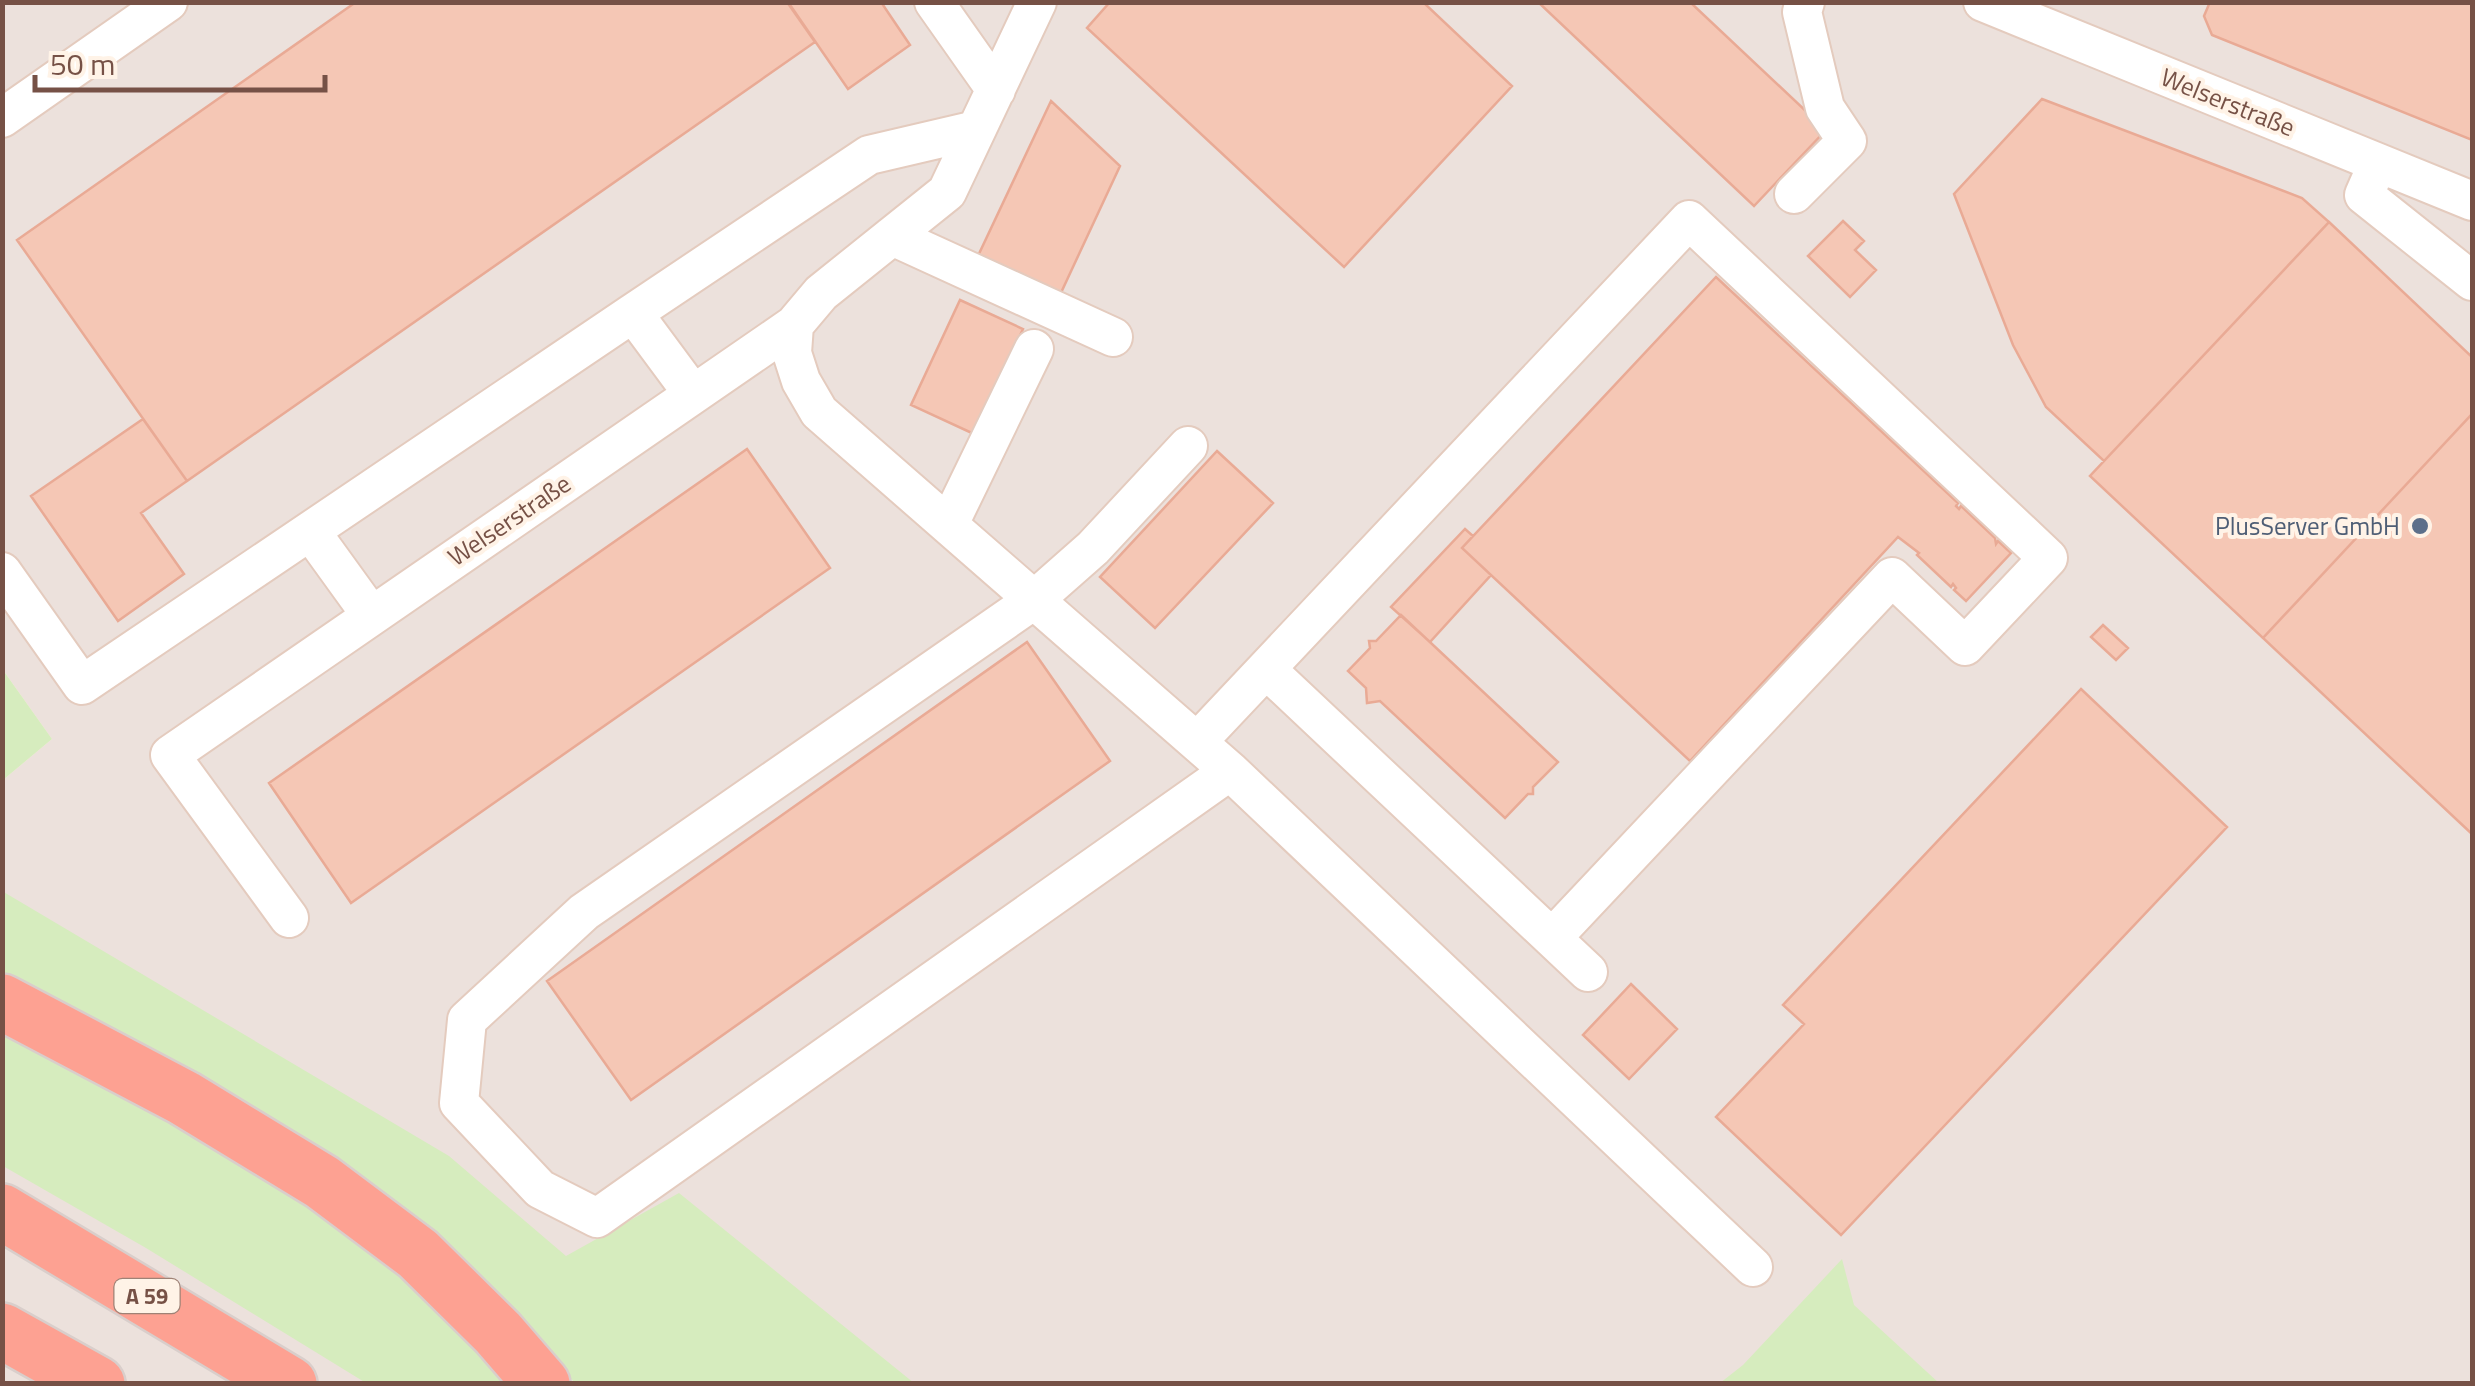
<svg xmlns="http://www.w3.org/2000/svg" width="2475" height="1386" viewBox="0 0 2475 1386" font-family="'Titillium Web',sans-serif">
	<rect width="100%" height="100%" fill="#feeee0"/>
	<path fill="#ece1dc" d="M 3,3 L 2472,3 L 2472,1383 L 3,1384 L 3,780 L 52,739 L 3,670 Z"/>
	<path fill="#d6ecbe" d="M 3,670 L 52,739 L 3,780 L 2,780 Z
		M 2,891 L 449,1156 L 566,1256 L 679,1193 L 914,1383 L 575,1383 L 474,1275 L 224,1092 L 3,974 Z
		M 2,1028 L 197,1130 L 358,1232 L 522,1383 L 366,1383 L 146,1248 L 3,1166 Z
		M 1842,1259 L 1854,1305 L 1939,1383 L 1720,1383 L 1743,1365 Z"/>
	<path fill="#f5c7b5" stroke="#e9aa95" stroke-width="2.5" d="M 356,2 L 787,2 L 815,42 L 187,481 L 17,240 Z
		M 788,2 L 881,2 L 910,45 L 848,89 Z
		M 1110,2 L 1423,2 L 1512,86 L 1344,267 L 1087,28 Z
		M 1538,2 L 1690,2 L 1826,130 L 1754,206 Z
		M 2210,2 L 2472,2 L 2472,140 L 2212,35 L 2204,16 Z
		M 2042,99 L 2302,198 L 2329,222 L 2104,461 L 2046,407 L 2013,345 L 1954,194 Z
		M 1051,101 L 1120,166 L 1059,297 L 977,258 Z
		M 1843,221 L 1864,241 L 1855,250 L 1876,270 L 1850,297 L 1808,256 Z
		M 2329,222 L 2472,357 L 2472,414 L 2263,638 L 2090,476 Z
		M 1716,277 L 1958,503 L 1956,506 L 1959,509 L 1961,506 L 1995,538 L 1996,544 L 1998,541 L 2011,553 L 1966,601 L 1954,590 L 1956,588 L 1953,584 L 1951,587 L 1917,555 L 1919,553 L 1898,537 L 1690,761 L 1462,548 Z
		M 960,300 L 1023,329 L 974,434 L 911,405 Z
		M 2472,414 L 2472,834 L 2263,638 Z
		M 143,419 L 187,481 L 141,513 L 184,574 L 118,621 L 31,496 Z
		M 747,449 L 830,568 L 351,903 L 269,783 Z
		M 1217,451 L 1273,503 L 1155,628 L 1100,577 Z
		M 1465,529 L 1473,536 L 1462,548 L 1491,575 L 1430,642 L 1391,607 Z
		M 1401,615 L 1558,762 L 1533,787 L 1533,794 L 1528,794 L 1505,818 L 1380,701 L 1367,703 L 1366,688 L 1348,671 L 1370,648 L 1369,641 L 1376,641 Z
		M 2103,625 L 2128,648 L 2116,660 L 2091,637 Z
		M 1027,642 L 1110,761 L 631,1100 L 547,981 Z
		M 2081,689 L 2227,827 L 1841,1235 L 1716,1117 L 1804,1024 L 1783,1005 Z
		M 1631,984 L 1677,1029 L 1629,1079 L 1583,1035 Z"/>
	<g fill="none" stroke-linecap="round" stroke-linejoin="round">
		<defs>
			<path id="minor" d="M 934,2 L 996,90
				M 1037,2 L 947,192 L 821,293 L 794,325 L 792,353 L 801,381 L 819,412 L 1230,771 L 1753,1267
				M 1983,2 L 2472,201
				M 2,118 L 168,2
				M 2378,163 L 2364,195 L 2472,281
				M 1794,194 L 1847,141 L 1825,108 L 1802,12 L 1805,2
				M 892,236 L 1113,337
				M 633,313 L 869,155 L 976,130
				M 1188,446 L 1093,548 L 1034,600 L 584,912 L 467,1020 L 459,1103 L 540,1189 L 597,1218 L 1230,771
				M 949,524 L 1034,349
				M 311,532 L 371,615
				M 2,572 L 82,685 L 633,313 L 693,394
				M 1266,669 L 1588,972
				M 1197,742 L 1689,220 L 2048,558 L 1965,646 L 1892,577 L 1552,938
				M 289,918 L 170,755 L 794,325"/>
			<path id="highway" d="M 2,1002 L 184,1098 L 322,1182 L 418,1254 L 498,1333 L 542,1384
				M 2,1212 L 289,1384
				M 2,1331 L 97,1384"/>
		</defs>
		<use href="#minor" stroke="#e4cbbe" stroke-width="42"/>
		<use href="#highway" stroke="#d9cecb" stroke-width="60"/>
		<use href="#minor" stroke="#fff" stroke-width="38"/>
		<use href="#highway" stroke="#fda192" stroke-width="55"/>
	</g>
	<circle fill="#5c6f8a" stroke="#fff3e7" stroke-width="4" cx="2420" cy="526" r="10"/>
	<g text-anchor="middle" stroke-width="8" stroke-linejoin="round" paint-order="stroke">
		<rect fill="#fff3e7" stroke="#9f8276" stroke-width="2.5" x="114.5" y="1279" width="65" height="34" rx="8"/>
		<g font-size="22" font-weight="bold" fill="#765146">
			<text x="147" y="1304">A 59</text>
		</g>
		<g font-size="25" fill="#765146" stroke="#fff3e7">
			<text transform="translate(2228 102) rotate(22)" y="9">Welserstraße</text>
			<text transform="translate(509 520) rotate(-34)" y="9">Welserstraße</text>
		</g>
		<g font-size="25" fill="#4e5e75" stroke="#fff3e7" text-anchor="end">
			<text x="2400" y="535">PlusServer GmbH</text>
		</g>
	</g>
	<rect width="2475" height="1386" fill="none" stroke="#765146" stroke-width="10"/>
	<path d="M35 75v15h290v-15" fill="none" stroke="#765146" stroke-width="5"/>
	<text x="50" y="75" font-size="30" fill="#765146" stroke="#fff3e7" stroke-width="8" paint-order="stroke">50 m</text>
</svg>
